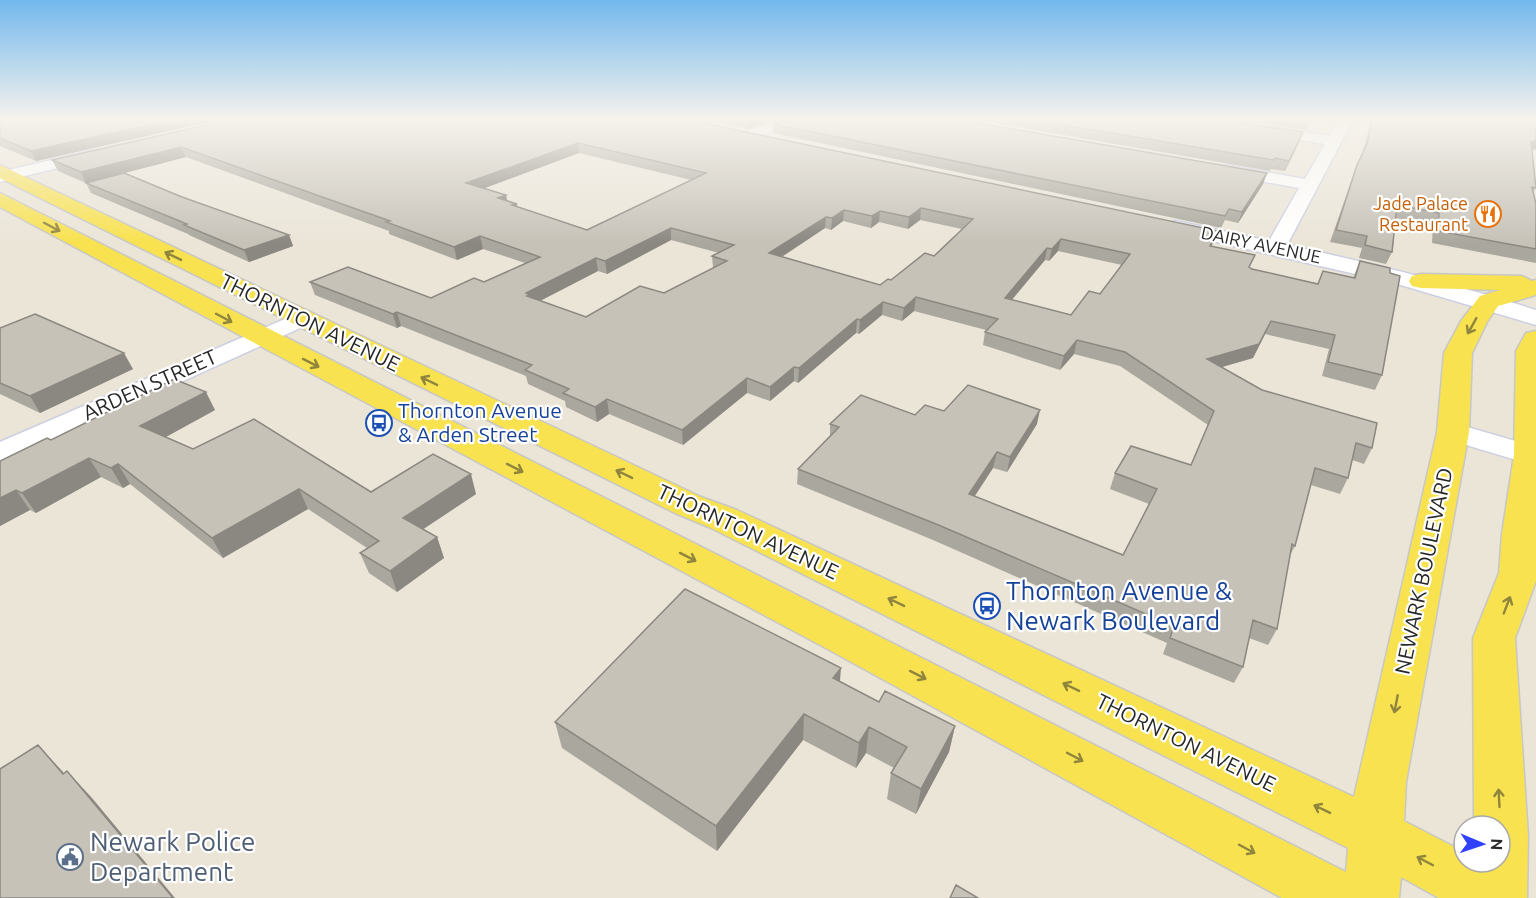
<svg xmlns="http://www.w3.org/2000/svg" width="1536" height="898" viewBox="0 0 1536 898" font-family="Ubuntu,sans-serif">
	<rect width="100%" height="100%" fill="#ebe5d8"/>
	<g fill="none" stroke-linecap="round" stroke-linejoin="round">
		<defs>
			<path id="minor" d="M 782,118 L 801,118 L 799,121 L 755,138 L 745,138 L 743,135 L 745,132 Z
				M 1181,118 L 1213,118 L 1330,136 L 1340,118 L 1354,118 L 1287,245 C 1371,263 1454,284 1536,310 L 1536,325 L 1394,283 L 1169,231 L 1166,227 L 1169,223 L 1176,221 L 1269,241 L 1299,188 L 1226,175 L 1218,170 L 1226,165 L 1305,179 L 1325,144 L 1188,122 Z
				M 93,150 L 99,152 L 101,155 L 99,158 L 0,182 L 0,172 Z
				M 301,312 L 309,314 L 313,319 L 309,324 L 11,459 L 0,462 L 0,442 Z
				M 1453,423 L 1536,447 L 1536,466 L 1443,438 L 1438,432 L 1443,426 Z"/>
			<path id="major" d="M 0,165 L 701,497 L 737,510 L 1354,797 L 1437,432 L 1444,353 L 1461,321 L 1480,296 L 1500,290 L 1421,288 L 1412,286 L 1409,281 L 1412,276 L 1421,274 L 1522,276 L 1532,281 L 1536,280 L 1536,295 L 1498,306 L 1487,322 L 1472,353 L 1469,432 L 1406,782 L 1404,821 L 1464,852 L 1464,862 L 1500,862 L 1500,826 L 1474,826 L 1473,638 L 1499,573 L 1502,534 L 1514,455 L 1516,351 L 1526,333 L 1536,331 L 1536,581 L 1515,638 L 1528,836 L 1527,898 L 1439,898 L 1401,877 L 1399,898 L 1282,898 L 822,646 L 0,207 L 0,193 L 1346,872 L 1348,848 L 711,528 L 675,513 L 0,178 Z"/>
		</defs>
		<use href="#minor" stroke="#cdcfe2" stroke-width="3"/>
		<use href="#major" stroke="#c7c7c7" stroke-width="3"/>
		<use href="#minor" fill="#fff" fill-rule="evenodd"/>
		<use href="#major" fill="#f8e250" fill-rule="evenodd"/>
	</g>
	<path fill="#aaa79e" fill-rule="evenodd" d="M 0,118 L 226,118 L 36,161 L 0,146 Z
		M 237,118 L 679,118 L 1213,243 L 1212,246 L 1252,269 L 1318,284 L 1323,271 L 1353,278 L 1360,261 L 1382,375 L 1375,390 L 1322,376 L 1329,349 L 1265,334 L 1253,358 L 1222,367 L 1262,390 L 1372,448 L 1364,464 L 1352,460 L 1348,478 L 1340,494 L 1311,485 L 1295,546 L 1289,557 L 1277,629 L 1268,645 L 1249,638 L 1243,667 L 1234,683 L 1163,654 L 1167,643 L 933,540 L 797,484 L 798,469 L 830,437 L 830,424 L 944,411 L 1037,424 L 1007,472 L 993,468 L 975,496 L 1123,555 L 1149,504 L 1110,489 L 1115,473 L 1191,465 L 1208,425 L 1120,366 L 1074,354 L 1060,370 L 983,345 L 985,332 L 986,330 L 914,311 L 902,321 L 882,315 L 859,334 L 856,333 L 798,383 L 794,381 L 770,401 L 747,393 L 683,445 L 609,414 L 597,422 L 566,407 L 565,401 L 528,384 L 526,376 L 401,326 L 397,328 L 315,295 L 310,282 L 431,298 L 484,282 L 525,263 L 483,249 L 457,260 L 389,234 L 389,231 L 186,157 L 86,183 L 58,171 L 52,160 ZM 579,153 L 691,180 L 587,230 L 518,207 L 517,204 L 507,200 L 506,195 L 484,188 ZM 920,220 L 962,229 L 934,256 L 891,280 L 880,285 L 782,257 L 825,228 L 831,230 L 843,221 L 871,228 L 879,222 L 908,229 ZM 671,240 L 719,253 L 712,256 L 713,268 L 664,293 L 586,317 L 540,301 L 598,271 L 607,274 ZM 1058,251 L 1122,265 L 1100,294 L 1071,315 L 1012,300 L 1045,260 L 1049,261 Z
		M 694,118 L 777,118 L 748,129 Z
		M 965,118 L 1209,118 L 1299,142 L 1285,171 L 1271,169 L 1270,171 Z
		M 1225,118 L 1313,118 L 1305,130 Z
		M 1360,118 L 1536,118 L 1536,149 L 1532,150 L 1536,188 L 1533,192 L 1536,204 L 1536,263 L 1432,243 L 1433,225 L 1396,218 L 1392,252 L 1386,264 L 1359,258 L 1362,248 L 1330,242 L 1353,176 L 1363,152 L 1371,120 Z
		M 773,124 L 1267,173 L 1263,184 L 1238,223 L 1225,220 L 1221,228 L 773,133 Z
		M 86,183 L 182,197 L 289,235 L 293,246 L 249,262 L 189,235 L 188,234 L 91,193 Z
		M 0,328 L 133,369 L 40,413 L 0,394 Z
		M 215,410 L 166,437 L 193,449 L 371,492 L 476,494 L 423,529 L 437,537 L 444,558 L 397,592 L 369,573 L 360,553 L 367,548 L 308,509 L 223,558 L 130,484 L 123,488 L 101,477 L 36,513 L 30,510 L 0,526 L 0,461 Z
		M 840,681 L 879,702 L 955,726 L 949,752 L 916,814 L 887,799 L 891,773 L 894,768 L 866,753 L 856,768 L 803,740 L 717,851 L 562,748 L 555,722 Z"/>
	<path fill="#8b8881" d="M 181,118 L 226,118 L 36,161 L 31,151 Z
		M 752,118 L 777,118 L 748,129 L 748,119 Z
		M 1311,118 L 1313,118 L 1305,130 L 1309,120 Z
		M 1303,132 L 1299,142 L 1285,171 L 1289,161 Z
		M 1536,140 L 1536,149 L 1526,152 L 1531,142 Z
		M 578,143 L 579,153 L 469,194 L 466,183 Z
		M 181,147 L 186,157 L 86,183 L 81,172 Z
		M 1267,173 L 1263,184 L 1238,223 L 1242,212 Z
		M 506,195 L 508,206 L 498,198 Z
		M 921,208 L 920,220 L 908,229 L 909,217 Z
		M 844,210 L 843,221 L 831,230 L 832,218 Z
		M 880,211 L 879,222 L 871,228 L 872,216 Z
		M 826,217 L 825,228 L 769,265 L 769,253 Z
		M 671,228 L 671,240 L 607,274 L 605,261 Z
		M 289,235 L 293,246 L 249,262 L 244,250 Z
		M 480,236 L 483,249 L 457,260 L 454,247 Z
		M 1061,239 L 1058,251 L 1049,261 L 1052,249 Z
		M 1047,248 L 1045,260 L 1002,311 L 1005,298 Z
		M 596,258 L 598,271 L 532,305 L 526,293 Z
		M 916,297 L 914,311 L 902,321 L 904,308 Z
		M 883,302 L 882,315 L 859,334 L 860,320 Z
		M 397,312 L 401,326 L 397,328 L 393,314 Z
		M 857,319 L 856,333 L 798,383 L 799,368 Z
		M 1271,321 L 1265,334 L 1253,358 L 1201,373 L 1207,359 Z
		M 1077,340 L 1074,354 L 1060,370 L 1064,356 Z
		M 124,353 L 133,369 L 40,413 L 30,396 Z
		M 794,367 L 794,381 L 770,401 L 770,387 Z
		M 747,378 L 747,393 L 683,445 L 682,430 Z
		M 206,392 L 215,410 L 151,445 L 140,426 Z
		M 607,399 L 609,414 L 597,422 L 595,407 Z
		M 1040,410 L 1037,424 L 1007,472 L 1010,457 Z
		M 997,452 L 993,468 L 966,509 L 969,494 Z
		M 89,458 L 101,477 L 36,513 L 22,493 Z
		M 118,464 L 130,484 L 123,488 L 111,468 Z
		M 471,474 L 476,494 L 410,538 L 403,518 Z
		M 299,489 L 308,509 L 223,558 L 212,538 Z
		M 16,490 L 30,510 L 0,526 L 0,498 Z
		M 437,537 L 444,558 L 397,592 L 390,571 Z
		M 841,668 L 839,694 L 833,678 Z
		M 804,714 L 803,740 L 717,851 L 716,826 Z
		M 955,726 L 949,752 L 916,814 L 921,789 Z
		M 869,727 L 866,753 L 856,768 L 859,743 Z
		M 38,745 L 63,772 L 88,801 L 63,774 Z
		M 67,771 L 92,798 L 175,898 L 173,898 Z"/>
	<path fill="#c6c2b8" stroke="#8b8881" stroke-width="1.5" fill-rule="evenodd" d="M 0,118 L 181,118 L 31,151 L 0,138 Z
		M 237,118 L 679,118 L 1218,231 L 1210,246 L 1255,255 L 1249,267 L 1252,269 L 1318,284 L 1323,271 L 1355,278 L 1360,261 L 1390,268 L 1390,273 L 1400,276 L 1382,375 L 1328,362 L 1335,335 L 1271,321 L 1259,344 L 1207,359 L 1262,390 L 1377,423 L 1372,448 L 1356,443 L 1348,478 L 1315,468 L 1295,546 L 1292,544 L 1277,629 L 1253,620 L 1243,667 L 1170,638 L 1174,626 L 936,524 L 798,469 L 839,427 L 830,424 L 861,395 L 915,415 L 925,405 L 944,411 L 968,385 L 1040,410 L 1010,457 L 997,452 L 969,494 L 1123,555 L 1157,489 L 1115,473 L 1131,446 L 1191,465 L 1214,411 L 1125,352 L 1077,340 L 1064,356 L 985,332 L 998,319 L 916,297 L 904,308 L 883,302 L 860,320 L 857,319 L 799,368 L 794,367 L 770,387 L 747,378 L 682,430 L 607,399 L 595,407 L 563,393 L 569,389 L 525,370 L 532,365 L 397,312 L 393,314 L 310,282 L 348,267 L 431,298 L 474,278 L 484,282 L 540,257 L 480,236 L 454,247 L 386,222 L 390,221 L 181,147 L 81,172 L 52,160 ZM 578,143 L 706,173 L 587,230 L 512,205 L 517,204 L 498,198 L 506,195 L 466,183 ZM 921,208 L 973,219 L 934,256 L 925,253 L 891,280 L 888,279 L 880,285 L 769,253 L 826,217 L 832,218 L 844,210 L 872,216 L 880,211 L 909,217 ZM 671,228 L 734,245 L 712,256 L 727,261 L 664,293 L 640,286 L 586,317 L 527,296 L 530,295 L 526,293 L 596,258 L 605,261 ZM 1061,239 L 1130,254 L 1100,294 L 1089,291 L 1071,315 L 1005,298 L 1047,248 L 1052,249 Z
		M 789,118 L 949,118 L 1267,173 L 1242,212 L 1229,209 L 1225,216 L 773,124 Z
		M 1021,118 L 1208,118 L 1303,132 L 1289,161 L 1275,158 L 1274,160 Z
		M 1290,118 L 1311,118 L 1309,120 Z
		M 1373,118 L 1536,118 L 1536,140 L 1531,142 L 1536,188 L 1532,187 L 1536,204 L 1536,249 L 1438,231 L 1439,213 L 1397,205 L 1392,252 L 1365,245 L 1367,236 L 1336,230 L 1357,165 L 1367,144 Z
		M 124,173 L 182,197 L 289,235 L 244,250 L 184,225 L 187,224 L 86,183 Z
		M 35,314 L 124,353 L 30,396 L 0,383 L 0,328 Z
		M 174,379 L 206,392 L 140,426 L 193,449 L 254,419 L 371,492 L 433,454 L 471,474 L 403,518 L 437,537 L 390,571 L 360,553 L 379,541 L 299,489 L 212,538 L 118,464 L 111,468 L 89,458 L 22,493 L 16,490 L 0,498 L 0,461 L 47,438 L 51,440 Z
		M 685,589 L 841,668 L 833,678 L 879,702 L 885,691 L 955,726 L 921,789 L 891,773 L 907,747 L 869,727 L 859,743 L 804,714 L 716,826 L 555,722 Z
		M 38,745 L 63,774 L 67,771 L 173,898 L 0,898 L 0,769 Z
		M 956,885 L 978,898 L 950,898 Z"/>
	<defs><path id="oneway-shaft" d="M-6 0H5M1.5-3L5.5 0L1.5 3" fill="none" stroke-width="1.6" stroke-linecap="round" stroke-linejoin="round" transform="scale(1.5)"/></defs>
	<g stroke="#90853c">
		<use href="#oneway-shaft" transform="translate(52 227) rotate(28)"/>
		<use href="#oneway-shaft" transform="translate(173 256) rotate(-154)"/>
		<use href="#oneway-shaft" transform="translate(224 318) rotate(28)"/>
		<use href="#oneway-shaft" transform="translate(1472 326) rotate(119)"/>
		<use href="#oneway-shaft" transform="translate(311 363) rotate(27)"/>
		<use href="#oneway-shaft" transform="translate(429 381) rotate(-154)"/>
		<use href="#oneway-shaft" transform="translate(515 468) rotate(27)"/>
		<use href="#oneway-shaft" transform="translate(624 474) rotate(-154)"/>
		<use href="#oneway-shaft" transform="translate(688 557) rotate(27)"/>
		<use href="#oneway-shaft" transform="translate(896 602) rotate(-154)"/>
		<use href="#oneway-shaft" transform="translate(1507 605) rotate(-69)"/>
		<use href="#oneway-shaft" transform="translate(918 675) rotate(27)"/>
		<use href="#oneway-shaft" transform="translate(1071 687) rotate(-154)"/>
		<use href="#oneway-shaft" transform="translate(1396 704) rotate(101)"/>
		<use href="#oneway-shaft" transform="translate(1075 757) rotate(28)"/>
		<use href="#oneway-shaft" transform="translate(1499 798) rotate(-93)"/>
		<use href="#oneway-shaft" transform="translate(1322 809) rotate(-154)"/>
		<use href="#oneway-shaft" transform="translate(1247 849) rotate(28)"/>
		<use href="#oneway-shaft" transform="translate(1425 861) rotate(-152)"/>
	</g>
	<linearGradient id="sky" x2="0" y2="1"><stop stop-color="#73b8ed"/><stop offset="0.49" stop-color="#f6f3ed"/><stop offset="1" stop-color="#f6f3ed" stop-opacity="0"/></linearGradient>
	<rect width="1536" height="243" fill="url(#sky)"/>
	<defs>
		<symbol id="restaurant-ring" viewBox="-11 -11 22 22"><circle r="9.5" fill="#fff" stroke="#e8710a" stroke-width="1.5"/><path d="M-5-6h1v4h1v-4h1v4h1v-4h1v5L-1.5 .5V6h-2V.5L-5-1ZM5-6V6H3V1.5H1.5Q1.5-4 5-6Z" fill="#e8710a"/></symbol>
		<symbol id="bus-ring" viewBox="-11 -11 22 22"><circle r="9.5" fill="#fff" stroke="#1a4fb4" stroke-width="1.5"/><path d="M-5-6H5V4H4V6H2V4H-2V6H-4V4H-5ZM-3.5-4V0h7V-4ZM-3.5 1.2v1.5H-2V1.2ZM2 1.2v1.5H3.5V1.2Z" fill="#1a4fb4"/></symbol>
		<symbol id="civic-ring" viewBox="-11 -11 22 22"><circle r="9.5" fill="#fff" stroke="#5c6f8a" stroke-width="1.5"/><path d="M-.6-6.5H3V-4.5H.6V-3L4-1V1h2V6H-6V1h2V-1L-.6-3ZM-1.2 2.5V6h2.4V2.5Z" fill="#5c6f8a"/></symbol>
	</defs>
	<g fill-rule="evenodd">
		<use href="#restaurant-ring" x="1473" y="199" width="30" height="30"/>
		<use href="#bus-ring" x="364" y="408" width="30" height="30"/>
		<use href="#bus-ring" x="972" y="591" width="30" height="30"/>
		<use href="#civic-ring" x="55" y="842" width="30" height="30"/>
	</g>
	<g text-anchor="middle" stroke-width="4.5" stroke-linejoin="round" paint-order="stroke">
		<g font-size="18" fill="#c56008" stroke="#fff" text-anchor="end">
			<text x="1468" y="210">Jade Palace<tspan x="1468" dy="21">Restaurant</tspan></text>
		</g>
		<g font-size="18" fill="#282828" stroke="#fff">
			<text transform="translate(1261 245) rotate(12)" y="6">DAIRY AVENUE</text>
		</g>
		<g font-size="21" fill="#282828" stroke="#fff">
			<text transform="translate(310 323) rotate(26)" y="7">THORNTON AVENUE</text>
			<text transform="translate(150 385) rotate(-24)" y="7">ARDEN STREET</text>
			<text transform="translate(748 532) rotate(25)" y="7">THORNTON AVENUE</text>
			<text transform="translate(1424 571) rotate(-78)" y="7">NEWARK BOULEVARD</text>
			<text transform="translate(1186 743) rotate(26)" y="7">THORNTON AVENUE</text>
		</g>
		<g font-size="21" fill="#164399" stroke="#fff" text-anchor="start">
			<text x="398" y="418">Thornton Avenue<tspan x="398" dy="24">&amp; Arden Street</tspan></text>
		</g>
		<g font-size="26" fill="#164399" stroke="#fff" text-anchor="start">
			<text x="1006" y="600">Thornton Avenue &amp;<tspan x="1006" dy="30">Newark Boulevard</tspan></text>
		</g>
		<g font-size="26" fill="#4e5e75" stroke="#fff" text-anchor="start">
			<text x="90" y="851">Newark Police<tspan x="90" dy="30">Department</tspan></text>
		</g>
	</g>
	<g transform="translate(1482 844) rotate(92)"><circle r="28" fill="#ffffff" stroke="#a9a9a9" stroke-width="1.5"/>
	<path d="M0-4.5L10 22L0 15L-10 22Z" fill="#3142ff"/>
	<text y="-9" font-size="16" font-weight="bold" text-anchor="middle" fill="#282828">N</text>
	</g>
</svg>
